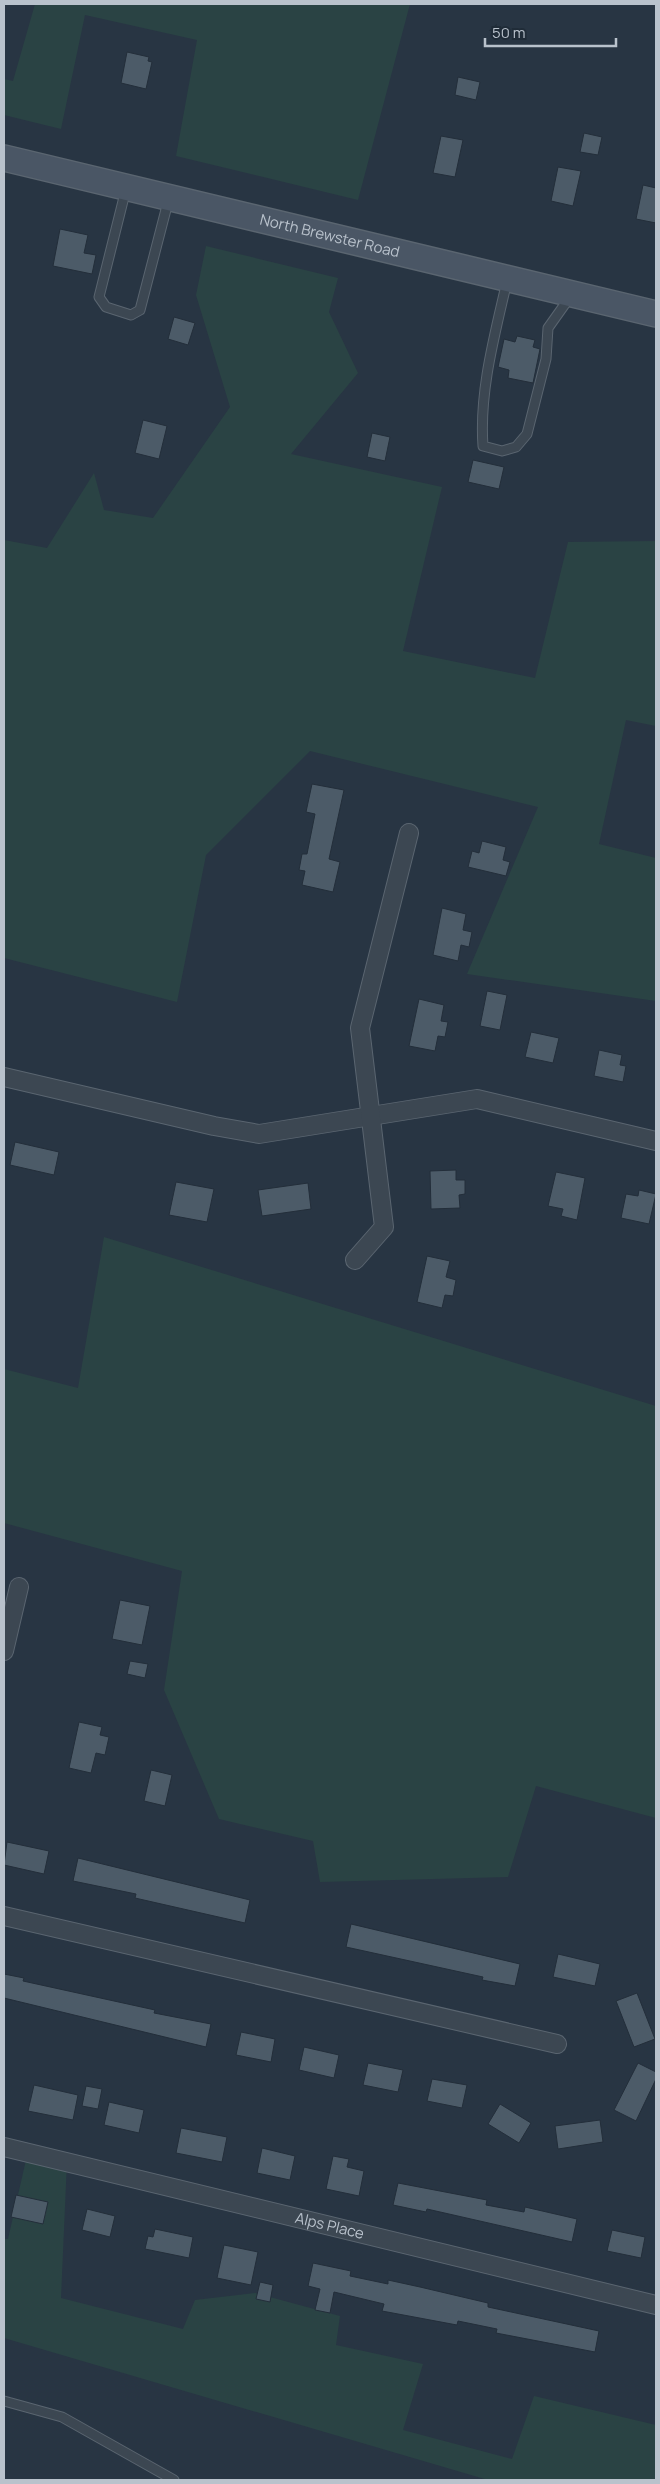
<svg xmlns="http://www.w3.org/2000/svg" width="660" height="2484" viewBox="0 0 660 2484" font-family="Manrope,sans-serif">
	<rect width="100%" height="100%" fill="#283543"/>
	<path fill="#2a4344" d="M 35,4 L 410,4 L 358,200 L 176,156 L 197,40 L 85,15 L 61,129 L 4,115 L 4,79 L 13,81 Z
		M 206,246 L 338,278 L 329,312 L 358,373 L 291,454 L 442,487 L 403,651 L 535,678 L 568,542 L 656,541 L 656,726 L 626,720 L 599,844 L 656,858 L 656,1001 L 467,974 L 538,807 L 310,751 L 206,855 L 177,1002 L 4,958 L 4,540 L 47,548 L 94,473 L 104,510 L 153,518 L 230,407 L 196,295 Z
		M 104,1237 L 656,1406 L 656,1818 L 536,1786 L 508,1877 L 320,1882 L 313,1841 L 219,1819 L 164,1690 L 182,1571 L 4,1523 L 4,1369 L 78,1388 Z
		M 28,2151 L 67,2161 L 61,2298 L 183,2329 L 195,2300 L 255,2293 L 340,2316 L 336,2345 L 423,2364 L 403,2430 L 512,2459 L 534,2396 L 656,2425 L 656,2480 L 488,2480 L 4,2338 L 4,2239 L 8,2239 Z"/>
	<path fill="#4c5b68" stroke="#232e3a" d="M 127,52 L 149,57 L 148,61 L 152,62 L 146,89 L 121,83 Z
		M 458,77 L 480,82 L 476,100 L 455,95 Z
		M 584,133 L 602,137 L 598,155 L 580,152 Z
		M 441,136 L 463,140 L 455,177 L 433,173 Z
		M 558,167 L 581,171 L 573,206 L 551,201 Z
		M 643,185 L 656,188 L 656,223 L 636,219 Z
		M 60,229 L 88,235 L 84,253 L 96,255 L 92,274 L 53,266 Z
		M 174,317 L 195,323 L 188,345 L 168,339 Z
		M 517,336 L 535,340 L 533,347 L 540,349 L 533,383 L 508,378 L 509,370 L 498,367 L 504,339 L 515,342 Z
		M 143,420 L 167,426 L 159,459 L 135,453 Z
		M 372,433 L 390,437 L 385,461 L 367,457 Z
		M 473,460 L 504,467 L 499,489 L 468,482 Z
		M 312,784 L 344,790 L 329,859 L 340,862 L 333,892 L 302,885 L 305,871 L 299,870 L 302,854 L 307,854 L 315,814 L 306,812 Z
		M 482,841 L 506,847 L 503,860 L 510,862 L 506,876 L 468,867 L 472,851 L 479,853 Z
		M 442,908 L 466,914 L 463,930 L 472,932 L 469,947 L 461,945 L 458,961 L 433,955 Z
		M 487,991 L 507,995 L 500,1030 L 480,1026 Z
		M 419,999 L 444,1005 L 441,1021 L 448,1022 L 445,1037 L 438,1036 L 435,1051 L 409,1046 Z
		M 531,1032 L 559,1038 L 553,1063 L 525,1057 Z
		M 599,1050 L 622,1055 L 620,1065 L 626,1066 L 623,1082 L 594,1076 Z
		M 15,1142 L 59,1152 L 54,1175 L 10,1165 Z
		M 456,1170 L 456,1180 L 465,1180 L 465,1194 L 459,1195 L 460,1208 L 431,1209 L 430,1171 Z
		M 556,1172 L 585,1178 L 577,1220 L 561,1216 L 563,1209 L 548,1206 Z
		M 176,1182 L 214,1189 L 207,1222 L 169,1215 Z
		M 308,1183 L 311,1209 L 262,1216 L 258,1190 Z
		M 639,1190 L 656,1194 L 649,1224 L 621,1218 L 626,1194 L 638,1196 Z
		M 427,1256 L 450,1261 L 446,1277 L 456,1280 L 453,1296 L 445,1295 L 442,1308 L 417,1302 Z
		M 120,1600 L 150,1606 L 142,1645 L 112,1639 Z
		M 130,1661 L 148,1664 L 145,1678 L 127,1674 Z
		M 79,1722 L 102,1727 L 100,1735 L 109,1737 L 105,1755 L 96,1753 L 91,1773 L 69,1768 Z
		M 151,1770 L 172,1775 L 165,1806 L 144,1801 Z
		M 7,1842 L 49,1851 L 44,1874 L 4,1865 Z
		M 78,1858 L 250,1900 L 245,1923 L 135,1898 L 136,1894 L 73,1881 Z
		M 351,1924 L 520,1964 L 515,1986 L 482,1980 L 483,1977 L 346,1947 Z
		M 558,1954 L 600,1964 L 595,1986 L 553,1977 Z
		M 4,1974 L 24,1978 L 23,1981 L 155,2010 L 154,2013 L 211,2024 L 206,2047 L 4,1998 Z
		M 637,1993 L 655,2039 L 634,2047 L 616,2001 Z
		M 241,2032 L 275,2039 L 271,2062 L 236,2055 Z
		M 304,2047 L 339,2055 L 334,2078 L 299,2070 Z
		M 368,2063 L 403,2070 L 398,2092 L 363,2085 Z
		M 638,2063 L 656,2072 L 656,2079 L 636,2121 L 614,2110 Z
		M 432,2079 L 467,2085 L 462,2108 L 427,2101 Z
		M 34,2085 L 78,2095 L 73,2120 L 28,2111 Z
		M 86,2086 L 102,2089 L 98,2109 L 82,2106 Z
		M 109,2102 L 144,2110 L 139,2133 L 104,2125 Z
		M 500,2104 L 531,2123 L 519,2143 L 488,2124 Z
		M 600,2120 L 603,2142 L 558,2149 L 555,2126 Z
		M 181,2128 L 227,2137 L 222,2162 L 176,2153 Z
		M 262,2148 L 295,2156 L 290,2180 L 257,2173 Z
		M 333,2156 L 349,2159 L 347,2167 L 364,2171 L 359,2196 L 326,2189 Z
		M 398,2183 L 487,2200 L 486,2205 L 524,2212 L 525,2207 L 577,2219 L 572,2242 L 427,2209 L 426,2212 L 393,2205 Z
		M 16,2195 L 48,2202 L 43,2224 L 11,2217 Z
		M 87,2209 L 115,2216 L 110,2237 L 82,2230 Z
		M 155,2229 L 193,2237 L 189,2258 L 145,2249 L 148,2236 L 153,2237 Z
		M 612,2230 L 645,2237 L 641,2258 L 607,2251 Z
		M 224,2245 L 258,2252 L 251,2285 L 217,2278 Z
		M 313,2263 L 351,2271 L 350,2276 L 388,2284 L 388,2280 L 420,2287 L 488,2303 L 488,2307 L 599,2331 L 595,2352 L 496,2333 L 497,2329 L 458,2321 L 457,2325 L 382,2311 L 384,2304 L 334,2292 L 330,2313 L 315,2310 L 320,2289 L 308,2286 Z
		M 260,2282 L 273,2285 L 270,2302 L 256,2299 Z"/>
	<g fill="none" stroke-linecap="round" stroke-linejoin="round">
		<defs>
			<path id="lane" d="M 126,189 L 99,297 L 106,307 L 131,315 L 140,310 L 169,198
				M 507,281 C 495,334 479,391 483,446 L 502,451 L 516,447 L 527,434 L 546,359 L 548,328 L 570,297
				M 4,2401 L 62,2417 L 174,2480"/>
			<g id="street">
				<path d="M 4,1077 L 214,1126 L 259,1134 L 477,1099 L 656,1141"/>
				<path d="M 355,1260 L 384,1227 L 360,1028 L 409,833"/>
				<path d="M 4,1651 L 19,1587"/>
				<path d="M 4,1916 L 557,2044"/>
				<path id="s1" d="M 4,2147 L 656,2305"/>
			</g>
			<g id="secondary">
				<path id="s2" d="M 4,158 L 656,314"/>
			</g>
		</defs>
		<use href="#lane" stroke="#5a6570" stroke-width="11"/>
		<use href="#street" stroke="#5a6570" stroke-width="20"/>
		<use href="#secondary" stroke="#5a6570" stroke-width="28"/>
		<use href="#lane" stroke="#3c4752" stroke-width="9"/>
		<use href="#street" stroke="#3c4752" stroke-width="18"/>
		<use href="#secondary" stroke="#4a5665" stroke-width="25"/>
	</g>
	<g text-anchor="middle" stroke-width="4" stroke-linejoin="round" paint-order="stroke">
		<g font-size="15" fill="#b9c2cc" stroke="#202c38">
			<text dy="5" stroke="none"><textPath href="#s2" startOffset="335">North Brewster Road</textPath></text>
			<text dy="5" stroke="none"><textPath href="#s1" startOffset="335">Alps Place</textPath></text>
		</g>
	</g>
	<rect width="660" height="2484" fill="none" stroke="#b9c2cc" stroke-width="10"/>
	<path d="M485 38v8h131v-8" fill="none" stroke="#b9c2cc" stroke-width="2.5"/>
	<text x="492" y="38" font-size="15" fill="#b9c2cc" stroke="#202c38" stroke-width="4" paint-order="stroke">50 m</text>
</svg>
